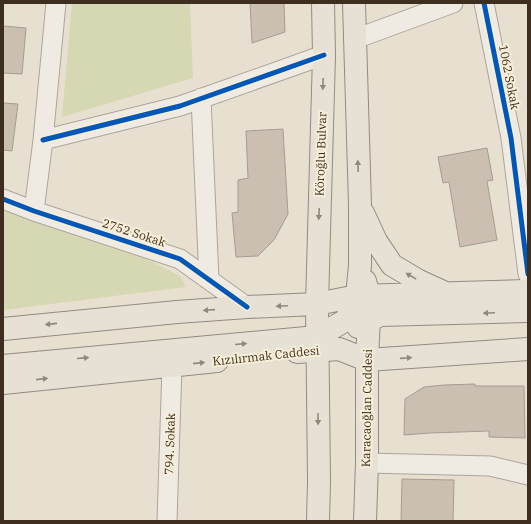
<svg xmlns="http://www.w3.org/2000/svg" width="531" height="524" viewBox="0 0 531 524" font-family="'IBM Plex Serif',serif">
	<rect width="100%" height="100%" fill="#e7e0d1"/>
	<path fill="#d6d7b3" d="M 72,3 L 190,3 L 193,78 L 62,117 Z
		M 3,210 L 137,254 L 180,276 L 186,287 L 3,310 Z"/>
	<path fill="#cbbfb2" stroke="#a89c90" d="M 250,3 L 284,3 L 285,32 L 252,43 Z
		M 3,26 L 26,28 L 22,74 L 3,73 Z
		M 3,103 L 18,104 L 12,151 L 3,150 Z
		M 283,129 L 288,214 L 274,240 L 258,256 L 236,257 L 232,213 L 238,212 L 238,180 L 248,178 L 246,131 Z
		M 487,148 L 493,180 L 487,181 L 497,240 L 460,247 L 449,182 L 443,183 L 438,157 Z
		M 475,384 L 475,386 L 524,386 L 525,438 L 489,437 L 489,431 L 430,433 L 404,435 L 405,399 L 424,387 L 444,385 Z
		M 402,479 L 454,480 L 453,521 L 401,521 Z"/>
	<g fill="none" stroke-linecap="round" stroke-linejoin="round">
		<defs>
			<path id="street" d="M 484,3 L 511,138 L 528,274
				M 355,39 L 453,3
				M 201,98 L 209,280
				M 43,140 L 180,106 L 324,55
				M 3,199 L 34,211 L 180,259 L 247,307
				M 34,211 L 43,140 L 56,3
				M 367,463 L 490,466 L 528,475
				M 167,521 L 172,366"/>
			<path id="primary" d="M 363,213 L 376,241 L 392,265 L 419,281 L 443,292
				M 358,327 L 380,315 L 528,311
				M 3,329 L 177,312 L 247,307 L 317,304 L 357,296 L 528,291
				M 297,352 L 339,349 L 367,360 L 528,349
				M 3,366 L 317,337 L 346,320 L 357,296 L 360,265 L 360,205 L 354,3
				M 3,383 L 217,361
				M 318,521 L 319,482 L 317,304 L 324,55 L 323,3
				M 365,521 L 367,463 L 367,360 L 369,317 L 369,295 L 365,281"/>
		</defs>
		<use href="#street" stroke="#ada599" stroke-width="21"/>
		<use href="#primary" stroke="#928b80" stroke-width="24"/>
		<use href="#street" stroke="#efebe3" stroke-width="19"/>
		<use href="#primary" stroke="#e6e1d4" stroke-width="22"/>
		<defs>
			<path id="cycleway" d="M 484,3 L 511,138 L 528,274
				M 43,140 L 180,106 L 324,55
				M 3,199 L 34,211 L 180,259 L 247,307"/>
		</defs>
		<use href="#cycleway" stroke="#f7eed8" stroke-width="8"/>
		<use href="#cycleway" stroke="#0057b8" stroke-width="5"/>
	</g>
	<defs><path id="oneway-solid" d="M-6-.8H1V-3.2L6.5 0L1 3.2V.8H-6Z"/></defs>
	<g fill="#92887a">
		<use href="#oneway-solid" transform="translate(323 84) rotate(92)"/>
		<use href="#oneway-solid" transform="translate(358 166) rotate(-92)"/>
		<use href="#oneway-solid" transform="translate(319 214) rotate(92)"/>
		<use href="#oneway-solid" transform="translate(411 276) rotate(-149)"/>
		<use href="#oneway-solid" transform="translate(282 306) rotate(178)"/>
		<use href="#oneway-solid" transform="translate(209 310) rotate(176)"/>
		<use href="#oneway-solid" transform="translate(489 313) rotate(178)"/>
		<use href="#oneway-solid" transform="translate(51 324) rotate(174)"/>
		<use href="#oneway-solid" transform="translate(241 344) rotate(-5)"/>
		<use href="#oneway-solid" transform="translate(83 358) rotate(-5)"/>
		<use href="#oneway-solid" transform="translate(406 358) rotate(-4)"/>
		<use href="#oneway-solid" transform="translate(199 363) rotate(-6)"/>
		<use href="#oneway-solid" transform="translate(42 379) rotate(-6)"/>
		<use href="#oneway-solid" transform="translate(318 419) rotate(89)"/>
	</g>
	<g text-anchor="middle" stroke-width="4" stroke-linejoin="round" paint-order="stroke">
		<g font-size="12" fill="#3d2e20" stroke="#f7eed8">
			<text transform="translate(509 77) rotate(79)" y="4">1062 Sokak</text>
			<text transform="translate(321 154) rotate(-88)" y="4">Köroğlu Bulvar</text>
			<text transform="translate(134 233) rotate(18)" y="4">2752 Sokak</text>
			<text transform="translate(266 356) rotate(-6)" y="4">Kızılırmak Caddesi</text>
			<text transform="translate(367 408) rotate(-89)" y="4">Karacaoğlan Caddesi</text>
			<text transform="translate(170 444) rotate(-88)" y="4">794. Sokak</text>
		</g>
	</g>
	<rect width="531" height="524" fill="none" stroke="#3d2e20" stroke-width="8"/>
</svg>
